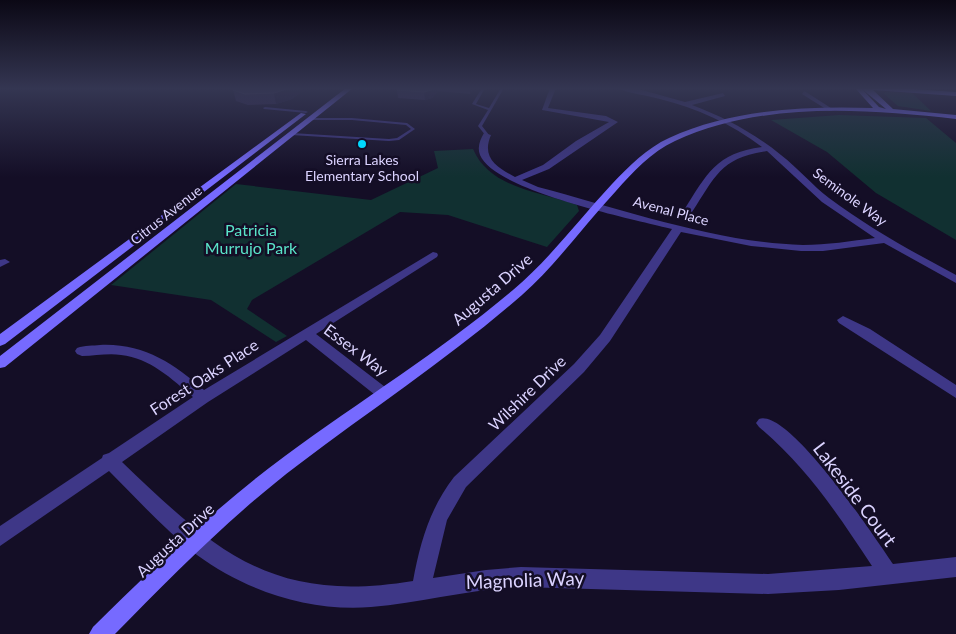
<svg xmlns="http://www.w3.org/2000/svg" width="956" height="634" viewBox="0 0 956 634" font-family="Lato,sans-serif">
	<rect width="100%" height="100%" fill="#140e26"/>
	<path fill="#113031" d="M 887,92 L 912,93 L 931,111 L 898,106 L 883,93 Z
		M 839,115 L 926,118 L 956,143 L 956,240 L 876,193 L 827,152 L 771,120 Z
		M 473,149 C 490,189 542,192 577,205 L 579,211 L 547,247 L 448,215 L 400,212 L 252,300 L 247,309 L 287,336 L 276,342 L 211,300 L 111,285 L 236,184 L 371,200 L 438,168 L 434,151 Z"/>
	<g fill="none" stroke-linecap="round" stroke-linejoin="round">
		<path fill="#3e3787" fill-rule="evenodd" d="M 482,88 L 485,88 L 476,104 L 489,108 L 501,88 L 504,88 L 482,126 L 489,135 L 487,136 L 486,136 L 478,126 L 488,110 L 472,104 Z
			M 265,107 L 306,111 L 308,112 L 306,113 L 264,109 L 263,108 Z
			M 311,118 L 352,118 L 407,123 L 415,129 L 399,140 L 389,141 L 291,135 L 291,133 L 292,133 L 389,139 L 397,138 L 411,129 L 406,125 L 352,120 L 310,120 L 309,119 Z"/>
		<path fill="#3e3787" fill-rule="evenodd" d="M 550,88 L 556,88 L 548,108 L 606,116 L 618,122 L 549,169 L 522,180 L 538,187 C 621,209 718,243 803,245 C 827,245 851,241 875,238 L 822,202 L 767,151 C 720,158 716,176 692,212 L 686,212 L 684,210 C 707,174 716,153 762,147 C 732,124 696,108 660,99 C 647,95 629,94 618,88 L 642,90 L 685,102 L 723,93 L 725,96 L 692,105 C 724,117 754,133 781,155 C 798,168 812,185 829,198 C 869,228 913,252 956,275 L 956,283 L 884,243 L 823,251 L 801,251 L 751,246 L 681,232 L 610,341 L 584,372 L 466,487 L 447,520 L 433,578 L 486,570 L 521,567 L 768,574 L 872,566 C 837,513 808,469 759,427 L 756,423 L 759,419 C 789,408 876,539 893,564 L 956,557 L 956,577 L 839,590 L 768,594 L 521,587 C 470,589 422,603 371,607 C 310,612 246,591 197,555 C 165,530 138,500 109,471 L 0,546 L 0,526 L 102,458 L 103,455 L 109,453 L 193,397 C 172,379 150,358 121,355 C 108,353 95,356 82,356 L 77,354 L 75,351 L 77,348 C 85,345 93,346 100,345 C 143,343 173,363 204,390 L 433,252 L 437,253 L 438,255 L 437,257 L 316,334 L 389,390 L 391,394 L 389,398 L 384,400 L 379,398 L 306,340 L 208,402 L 122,462 C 217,553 273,604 413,581 C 420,543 430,508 454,477 L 574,364 L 600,335 L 672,229 C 633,219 495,191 480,155 C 477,147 480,140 484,133 L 491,135 C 481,158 497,167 515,177 L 543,165 L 576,141 L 609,122 L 542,110 Z
			M 804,91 L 806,92 L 834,110 L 829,111 L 802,94 Z
			M 5,259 L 10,262 L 0,267 L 0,260 Z
			M 843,316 L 870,329 L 956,385 L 956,398 L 839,323 L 837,320 Z"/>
		<path fill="#766aff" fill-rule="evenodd" d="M 346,88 L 353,88 L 5,367 L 0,368 L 0,356 Z
			M 855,88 L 899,88 L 956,92 L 956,96 L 873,90 L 893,109 L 956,115 L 956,119 C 864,109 762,101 675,141 C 651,152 633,172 616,191 C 584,225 557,264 522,295 C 451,357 373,408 298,465 C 232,515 173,575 115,634 L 89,634 L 93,627 C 154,567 216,507 285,456 C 361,400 441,351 513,290 C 550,259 579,219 612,184 C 629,166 647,148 669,138 C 732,109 805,106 873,108 ZM 862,89 L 886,109 L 879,107 Z
			M 301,113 L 306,114 L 5,344 L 0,346 L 0,334 Z"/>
	</g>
	<path fill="#322655" d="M 235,88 L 299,88 L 300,93 L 292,99 L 276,104 L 248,105 L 236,101 L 233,90 Z
		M 400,88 L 474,88 L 470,94 L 438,91 L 432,98 L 425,100 L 398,98 L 397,90 Z"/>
	<path fill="#1e153a" d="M 290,88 L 299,88 L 300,93 L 292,99 L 276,104 L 274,93 Z
		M 433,88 L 438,88 L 438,91 L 432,98 L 425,100 L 424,92 Z
		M 470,88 L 474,88 L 470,94 Z"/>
	<path fill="#443967" stroke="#5c517f" d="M 235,88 L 290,88 L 274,93 L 245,94 L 233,90 Z
		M 400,88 L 433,88 L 431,90 L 424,92 L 397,90 Z"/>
	<linearGradient id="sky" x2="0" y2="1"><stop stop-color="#0b0815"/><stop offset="0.5" stop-color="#343652"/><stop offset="1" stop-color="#343652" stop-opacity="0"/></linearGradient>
	<rect width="956" height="177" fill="url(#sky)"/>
	<circle fill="#00d8fe" stroke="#140e26" stroke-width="2" cx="362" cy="144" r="5"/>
	<g text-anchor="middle" stroke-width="5" stroke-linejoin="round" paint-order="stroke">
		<g font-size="14" fill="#dbd3ff" stroke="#140e26">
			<text x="362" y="165">Sierra Lakes<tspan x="362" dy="16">Elementary School</tspan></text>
		</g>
		<g font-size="14" fill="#dbd3ff" stroke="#140e26">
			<text transform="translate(850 197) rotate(36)" y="5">Seminole Way</text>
			<text transform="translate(671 211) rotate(15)" y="5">Avenal Place</text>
			<text transform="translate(166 215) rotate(-38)" y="5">Citrus Avenue</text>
		</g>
		<g font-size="16" fill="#5ae4c9" stroke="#140e26">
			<text x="251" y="236">Patricia<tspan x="251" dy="18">Murrujo Park</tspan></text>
		</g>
		<g font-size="16" fill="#dbd3ff" stroke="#140e26">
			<text transform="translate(492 289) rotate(-41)" y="6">Augusta Drive</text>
			<text transform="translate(356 350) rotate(37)" y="6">Essex Way</text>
			<text transform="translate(204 377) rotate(-33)" y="6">Forest Oaks Place</text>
			<text transform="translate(527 393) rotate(-44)" y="6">Wilshire Drive</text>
			<text transform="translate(175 540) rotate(-43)" y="6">Augusta Drive</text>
		</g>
		<g font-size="19" fill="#dbd3ff" stroke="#140e26">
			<text transform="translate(855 494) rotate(53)" y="7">Lakeside Court</text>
			<text transform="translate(525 580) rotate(-2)" y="7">Magnolia Way</text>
		</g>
	</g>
</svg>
